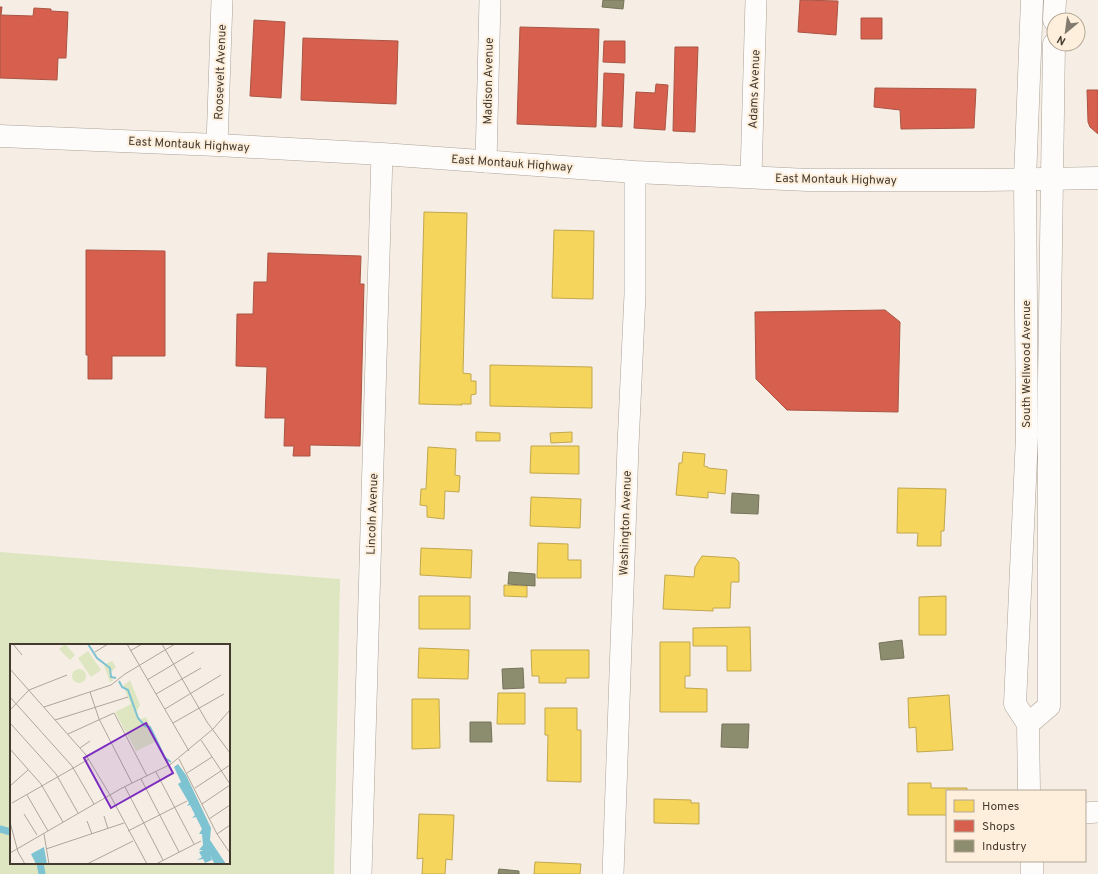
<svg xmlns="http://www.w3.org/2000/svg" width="1098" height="874" viewBox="0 0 1098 874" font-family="Overpass,sans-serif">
	<rect width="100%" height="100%" fill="#f6eee4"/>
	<path fill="#dde6c0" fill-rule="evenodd" d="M 0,552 L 340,579 L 334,874 L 0,874 ZM 11,645 L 229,645 L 229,863 L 11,863 Z"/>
	<path fill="#f6d55c" stroke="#c1a74e" d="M 424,212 L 467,213 L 463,373 L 471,374 L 471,381 L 476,381 L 476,394 L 471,395 L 471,404 L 461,404 L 462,405 L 419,404 Z
		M 554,230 L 594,231 L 593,299 L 552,298 Z
		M 490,365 L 592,367 L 592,408 L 490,406 Z
		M 476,432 L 500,433 L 500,441 L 476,441 Z
		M 572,432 L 572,442 L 551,443 L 550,433 Z
		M 531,446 L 579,446 L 579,474 L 530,473 Z
		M 428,447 L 456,449 L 455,475 L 460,476 L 459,492 L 445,491 L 444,519 L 427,517 L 427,506 L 420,505 L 421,489 L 426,489 Z
		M 683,452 L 705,454 L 704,466 L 708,467 L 708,468 L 727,470 L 725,494 L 708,492 L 708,498 L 676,495 L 679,463 L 682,463 Z
		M 898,488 L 946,489 L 944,531 L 941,531 L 941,546 L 917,546 L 918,533 L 897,533 Z
		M 531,497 L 581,499 L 580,528 L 530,526 Z
		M 538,543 L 568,544 L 568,560 L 581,560 L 581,578 L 537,578 Z
		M 421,548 L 472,550 L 471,578 L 420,575 Z
		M 702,556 L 735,558 L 739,562 L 739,582 L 731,582 L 730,608 L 713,608 L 713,611 L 663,609 L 665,575 L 694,577 L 695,567 Z
		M 504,585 L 527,586 L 527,597 L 504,596 Z
		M 419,596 L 470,596 L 470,629 L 419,629 Z
		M 946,596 L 946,635 L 919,635 L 919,597 Z
		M 750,627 L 751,671 L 727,671 L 727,646 L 693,646 L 693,628 Z
		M 660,642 L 690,642 L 690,676 L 685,676 L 685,688 L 707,689 L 707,712 L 660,712 Z
		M 419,648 L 469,650 L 468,679 L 418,678 Z
		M 531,650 L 589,650 L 589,678 L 566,678 L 566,683 L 539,683 L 539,676 L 532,676 Z
		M 498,693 L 525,693 L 525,724 L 497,724 Z
		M 949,695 L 953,750 L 917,752 L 916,727 L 909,728 L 908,698 Z
		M 412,699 L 439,699 L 440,748 L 412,749 Z
		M 545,708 L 577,708 L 577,730 L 581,730 L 581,782 L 547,781 L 548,735 L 545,735 Z
		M 908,783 L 931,783 L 931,788 L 967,788 L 967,791 L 947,791 L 947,815 L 908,815 Z
		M 654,799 L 691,800 L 691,803 L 699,803 L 699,824 L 654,823 Z
		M 419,814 L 454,815 L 452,860 L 446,859 L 445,874 L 422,874 L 423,858 L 417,859 Z
		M 535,862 L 581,864 L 580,874 L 534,874 Z"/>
	<path fill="#d6604d" stroke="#a54" d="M 800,0 L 838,1 L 836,35 L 798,32 Z
		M 0,7 L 2,7 L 1,15 L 33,16 L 34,8 L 51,9 L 51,11 L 68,12 L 66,58 L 58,58 L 57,80 L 0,78 Z
		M 861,18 L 882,18 L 882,39 L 861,39 Z
		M 254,20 L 285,22 L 281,98 L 250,96 Z
		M 520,27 L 599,29 L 596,127 L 517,124 Z
		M 303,38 L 398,41 L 396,104 L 301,100 Z
		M 604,41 L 625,41 L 625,63 L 603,62 Z
		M 675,47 L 698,47 L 695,132 L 673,131 Z
		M 604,73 L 624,74 L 622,127 L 602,126 Z
		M 656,84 L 668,85 L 665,130 L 634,128 L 636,92 L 655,93 Z
		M 875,88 L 976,89 L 974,128 L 901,129 L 900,110 L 874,107 Z
		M 1087,90 L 1098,90 L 1098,134 L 1090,127 L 1088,122 Z
		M 86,250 L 165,251 L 165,356 L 112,356 L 112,379 L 88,379 L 88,355 L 86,355 Z
		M 268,253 L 361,256 L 360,284 L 364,284 L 360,446 L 310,445 L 310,456 L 293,456 L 294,446 L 284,446 L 285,418 L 265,418 L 267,367 L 236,366 L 237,314 L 253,314 L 254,282 L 267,282 Z
		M 885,310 L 900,322 L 898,412 L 787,410 L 756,379 L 755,312 Z"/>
	<path fill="#8c8c6e" stroke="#76745b" d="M 603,0 L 624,0 L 623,9 L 602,7 Z
		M 732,493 L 759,495 L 758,514 L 731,513 Z
		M 509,572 L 535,574 L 535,586 L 508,584 Z
		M 902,640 L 904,658 L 881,660 L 879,643 Z
		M 523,668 L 524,688 L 503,689 L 502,669 Z
		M 470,722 L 491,722 L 492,742 L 470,742 Z
		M 722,724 L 749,724 L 748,748 L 721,747 Z
		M 499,869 L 519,871 L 519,874 L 498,874 Z"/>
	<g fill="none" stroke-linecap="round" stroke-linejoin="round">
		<path stroke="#7ec3d2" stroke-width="7" d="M 0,829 L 11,832
			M 40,863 L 42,874"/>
		<defs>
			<path id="street" d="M 217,145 L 222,0
				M 486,162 L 490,0
				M 751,177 L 756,0
				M 1085,813 L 1098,812
				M 361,874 L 382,154
				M 613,874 L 628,446 L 635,294 L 635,172"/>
			<path id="secondary" d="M 1054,20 L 1055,0
				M 1028,724 L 1049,706 L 1049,381 L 1054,44
				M 1029,791 L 1028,724 L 1015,704 L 1027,436 L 1025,179 L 1032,0
				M 1032,861 L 1032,874"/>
			<path id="primary" d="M 0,136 L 217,145 L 382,154 L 635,172 L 808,180 L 984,180 L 1098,178"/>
		</defs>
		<use href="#street" stroke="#aba399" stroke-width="22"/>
		<use href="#secondary" stroke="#aba399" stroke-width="23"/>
		<use href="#primary" stroke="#aba399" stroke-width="23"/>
		<use href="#street" stroke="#fefcfb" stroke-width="21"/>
		<use href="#secondary" stroke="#fefcfb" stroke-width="22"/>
		<use href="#primary" stroke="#fefcfb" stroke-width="22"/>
	</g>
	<g text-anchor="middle" stroke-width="4" stroke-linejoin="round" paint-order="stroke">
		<g font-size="12" fill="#443b2e" stroke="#feefdc">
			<text transform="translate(220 72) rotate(-88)" y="4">Roosevelt Avenue</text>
			<text transform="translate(488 81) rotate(-89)" y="4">Madison Avenue</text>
			<text transform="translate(754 89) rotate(-88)" y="4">Adams Avenue</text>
			<text transform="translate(189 144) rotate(3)" y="4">East Montauk Highway</text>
			<text transform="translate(512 163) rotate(4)" y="4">East Montauk Highway</text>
			<text transform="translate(836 179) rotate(1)" y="4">East Montauk Highway</text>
			<text transform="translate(1026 364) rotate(-90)" y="4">South Wellwood Avenue</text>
			<text transform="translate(372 514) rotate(-88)" y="4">Lincoln Avenue</text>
			<text transform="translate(625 523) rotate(-88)" y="4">Washington Avenue</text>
		</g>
	</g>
	<g transform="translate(10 644)">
		<rect width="220" height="220" fill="#f6eee4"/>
		<path d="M 55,0 L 65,11 L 60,16 L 49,5 ZM 78,7 L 91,26 L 81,33 L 68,14 ZM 102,17 L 106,23 L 101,28 L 103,37 L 100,38 L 94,21 ZM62 32a7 7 0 1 1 14 0a7 7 0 1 1-14 0ZM 120,36 L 130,61 L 126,68 L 127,73 L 129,76 L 136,73 L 147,97 L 126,107 L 105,68 L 121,60 L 113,42 Z" fill="#dde6c0"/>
		<path d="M 168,120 L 176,131 L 201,184 L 200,196 L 216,220 L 202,220 L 204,219 L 200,211 L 202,216 L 195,219 L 193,215 L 187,216 L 192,213 L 189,208 L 193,206 L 189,206 L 193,201 L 192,190 L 189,190 L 192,185 L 186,173 L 182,174 L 185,171 L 180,161 L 177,162 L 179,159 L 168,140 L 171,138 L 164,123 ZM 34,203 L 37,220 L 26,220 L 21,210 Z" fill="#7ec3d2"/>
		<path fill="none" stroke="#7ec3d2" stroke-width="2" d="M 78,0 L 87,14 L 100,24 L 101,33 L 106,34M 109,37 L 112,43 L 118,46 L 128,74 L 135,82 L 140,83 L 155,114 L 161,118"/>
		<path fill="none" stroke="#afa69b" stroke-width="1" d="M 3,0 L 12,11M 117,0 L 179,107M 152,0 L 197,78 L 220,109M 120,7 L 132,0M 85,8 L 98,0M 0,25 L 76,111 L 100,151M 137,36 L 184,8M 80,48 L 89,75 L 122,139M 146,50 L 191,24M 0,53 L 62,122 L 84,160M 34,63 L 101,41 L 115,30 L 165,0M 155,65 L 211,31M 0,66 L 19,46 L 57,31M 45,76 L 118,53M 0,79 L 46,130 L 68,169M 163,79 L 214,50M 58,90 L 104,69 L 137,132M 191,96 L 220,140M 70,104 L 80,97M 0,105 L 31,140 L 53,178M 169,115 L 207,190 L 220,209M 146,128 L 184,200M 177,129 L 202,113M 131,135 L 169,208M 0,142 L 18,126M 115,143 L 153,216M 185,144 L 220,121M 17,151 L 38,187M 100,151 L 137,220M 2,159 L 79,115M 192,160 L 220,141M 14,170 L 27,191M 94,172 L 98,185M 199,175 L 220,161M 77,177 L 82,190M 0,178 L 8,208 L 15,220M 118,187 L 177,157M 34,190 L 39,220M 207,190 L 220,181M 36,205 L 114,179M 0,209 L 112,144 L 161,120 L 203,85 L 220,66M 77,220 L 123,197M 146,220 L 191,197"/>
		<path fill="#7b2cbf" fill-opacity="0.15" stroke="#7b2cbf" stroke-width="2" d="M 136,79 L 163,129 L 101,164 L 74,114 Z"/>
		<rect width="220" height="220" fill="none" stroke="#443b2e" stroke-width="2"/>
	</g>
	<rect x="946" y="790" width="140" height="72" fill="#feefdc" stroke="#b4a796"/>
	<rect x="954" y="800" width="20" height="12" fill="#f6d55c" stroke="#b4a796"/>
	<text x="982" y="810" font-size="12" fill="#443b2e">Homes</text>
	<rect x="954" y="820" width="20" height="12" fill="#d6604d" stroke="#b4a796"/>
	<text x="982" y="830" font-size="12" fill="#443b2e">Shops</text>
	<rect x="954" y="840" width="20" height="12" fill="#8c8c6e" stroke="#b4a796"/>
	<text x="982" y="850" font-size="12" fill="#443b2e">Industry</text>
	<g transform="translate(1066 32) rotate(209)"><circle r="19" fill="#feefdc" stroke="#b4a796"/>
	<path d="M0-3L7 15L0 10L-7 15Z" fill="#827a6e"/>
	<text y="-6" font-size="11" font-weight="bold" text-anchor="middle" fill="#443b2e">N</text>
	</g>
</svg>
